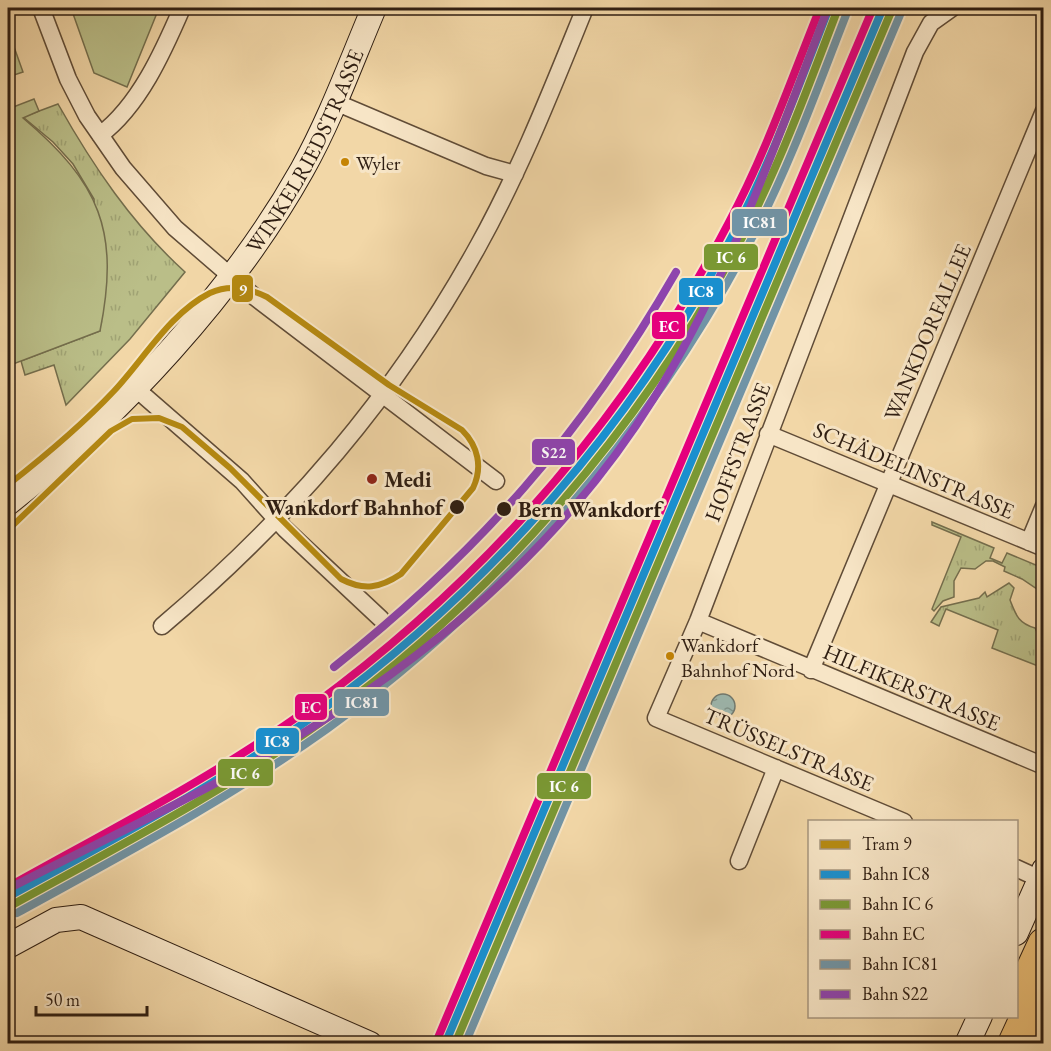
<svg xmlns="http://www.w3.org/2000/svg" width="1051" height="1051" viewBox="0 0 1051 1051" font-family="'EB Garamond',serif">
	<defs>
		<pattern id="grass-tufts" width="24" height="20" patternUnits="userSpaceOnUse" patternTransform="scale(1.5)"><rect width="24" height="20" fill="#babe88"/><path d="M3 7l-1-3M5 7V3M7 7l1-3M15 17l-1-3M17 17v-4M19 17l1-3" fill="none" stroke="#a0a374"/></pattern>
		<pattern id="water-ripples" width="26" height="14" patternUnits="userSpaceOnUse" patternTransform="scale(1.5)"><rect width="26" height="14" fill="#9db8af"/><path d="M2 4q2-2 4 0t4 0M15 11q2-2 4 0t4 0" fill="none" stroke="#80958d"/></pattern>
	</defs>
	<rect width="100%" height="100%" fill="#f2d7a7"/>
	<filter id="stains"><feTurbulence type="fractalNoise" baseFrequency=".00333" numOctaves="4"/><feColorMatrix values="0 0 0 0 .2 0 0 0 0 .09 0 0 0 0 .02 0 0 0 .5 -.17"/></filter>
	<radialGradient id="worn" r=".72"><stop offset=".6" stop-color="#630" stop-opacity="0"/><stop offset="1" stop-color="#630" stop-opacity=".3"/></radialGradient>
	<path fill="url(#grass-tufts)" stroke="#746e4d" stroke-width="1.5" d="M 58,104 C 93,166 132,224 185,272 L 130,339 L 66,405 L 54,365 L 25,375 L 21,361 L 100,331 L 94,199 L 73,164 L 53,142 L 23,117 Z
		M 932,522 L 994,548 L 990,558 L 1002,563 L 1007,553 L 1043,568 L 1043,593 L 1022,579 L 1004,571 L 1005,567 L 993,561 L 986,561 L 975,569 L 961,568 L 954,581 L 954,597 L 943,601 L 934,611 L 932,609 L 961,537 L 932,525 Z
		M 1009,583 L 1014,588 L 1010,600 C 1016,615 1018,623 1035,628 L 1043,644 L 1043,668 L 992,648 L 998,630 L 946,609 L 939,626 L 931,622 L 941,607 L 979,598 L 985,592 L 987,597 Z"/>
	<path fill="#babe88" stroke="#746e4d" stroke-width="1.5" d="M 71,8 L 159,8 L 127,87 L 94,73 Z
		M 8,30 L 23,72 L 8,77 Z
		M 34,99 L 39,111 L 23,118 C 100,183 120,231 100,331 L 8,366 L 8,109 Z"/>
	<path fill="url(#water-ripples)" stroke="#717a70" stroke-width="1.5" d="M711 706a12 12 0 1 1 24 0a12 12 0 1 1-24 0Z"/>
	<g fill="none" stroke-linecap="round" stroke-linejoin="round">
		<defs>
			<path id="street" d="M 41,8 L 68,79 L 87,116 L 123,168 L 175,228 L 256,298 L 496,481
				M 335,102 L 486,166 L 515,174
				M 100,135 C 139,106 163,52 182,8
				M 134,387 L 242,481 L 285,529 L 381,619
				M 768,434 L 1044,548
				M 1029,542 L 1044,506
				M 698,621 L 1044,766
				M 162,626 C 291,517 395,396 477,248 C 520,171 552,89 585,8
				M 811,670 L 1044,111
				M 904,822 L 656,718 L 698,621 L 915,52 L 931,23 L 952,8
				M 739,861 L 776,768
				M 1016,868 L 1040,879"/>
			<g id="secondary">
				<path id="s1" d="M 8,503 C 119,416 233,293 302,170 C 331,118 351,62 374,8"/>
				<path d="M 1016,933 L 1044,870"/>
				<path d="M 8,946 L 56,920 L 81,917 L 370,1044"/>
				<path d="M 967,1044 L 980,1016"/>
			</g>
			<path id="highway" d="M 1019,998 L 1044,944
				M 1014,1044 L 1044,979"/>
		</defs>
		<use href="#street" stroke="#604c37" stroke-width="19"/>
		<use href="#secondary" stroke="#2f1e12" stroke-width="26"/>
		<use href="#highway" stroke="#2f1e12" stroke-width="34"/>
		<use href="#street" stroke="#f7e5c6" stroke-width="16"/>
		<use href="#secondary" stroke="#f7e5c6" stroke-width="24"/>
		<use href="#highway" stroke="#e9bc74" stroke-width="32"/>
		<defs>
			<path id="rail-1" d="M 8,897 C 112,840 218,785 315,715 C 492,587 636,421 737,227 C 773,157 800,82 829,8
				M 445,1044 L 883,8"/>
			<path id="rail-2" d="M 12,905 C 117,847 224,792 321,722 C 499,593 643,427 745,232 C 781,161 809,85 837,11
				M 455,1044 L 891,12"/>
			<path id="rail-3" d="M 8,887 C 110,830 216,776 311,707 C 486,579 627,417 728,224 C 765,155 791,80 820,8
				M 437,1040 L 873,8"/>
			<path id="rail-4" d="M 17,913 C 122,855 229,799 327,729 C 506,599 650,432 753,236 C 790,165 817,89 846,15
				M 465,1044 L 900,15"/>
			<path id="rail-5" d="M 334,667 C 481,550 582,435 676,272
				M 8,889 C 108,837 212,790 308,730 C 445,645 568,536 654,398 C 730,277 777,140 828,8"/>
		</defs>
		<use href="#rail-1" stroke="#f7e5c6" stroke-width="12"/>
		<use href="#rail-2" stroke="#f7e5c6" stroke-width="12"/>
		<use href="#rail-3" stroke="#f7e5c6" stroke-width="12"/>
		<use href="#rail-4" stroke="#f7e5c6" stroke-width="12"/>
		<use href="#rail-5" stroke="#f7e5c6" stroke-width="12"/>
		<use href="#rail-1" stroke="#1a8fce" stroke-width="8"/>
		<use href="#rail-2" stroke="#7a9833" stroke-width="8"/>
		<use href="#rail-3" stroke="#e5007d" stroke-width="8"/>
		<use href="#rail-4" stroke="#7194a6" stroke-width="8"/>
		<use href="#rail-5" stroke="#8e44ad" stroke-width="8"/>
		<defs>
			<path id="tram-1" d="M 8,485 C 45,456 82,425 114,391 C 144,359 170,313 210,293 C 229,284 249,288 267,297 L 389,385 L 462,430 C 478,446 483,467 473,488 L 401,574 C 380,588 364,591 341,579 L 230,468 L 182,427 L 159,418 L 132,419 L 111,431 L 8,530"/>
		</defs>
		<use href="#tram-1" stroke="#f7e5c6" stroke-width="10"/>
		<use href="#tram-1" stroke="#b58911" stroke-width="6"/>
	</g>
	<g fill="#c58404" stroke="#f7e5c6" stroke-width="2">
		<circle cx="345" cy="162" r="5"/>
		<circle cx="670" cy="656" r="5"/>
	</g>
	<circle fill="#8f2418" stroke="#f7e5c6" stroke-width="2" cx="372" cy="479" r="6"/>
	<g fill="#2f1e12" stroke="#f7e5c6" stroke-width="2">
		<circle cx="457" cy="507" r="8"/>
		<circle cx="504" cy="509" r="8"/>
	</g>
	<g text-anchor="middle" stroke-width="6" stroke-linejoin="round" paint-order="stroke">
		<g font-size="20" fill="#2f1e12" stroke="#f7e5c6" text-anchor="start">
			<text x="356" y="170">Wyler</text>
			<text x="681" y="652">Wankdorf<tspan x="681" dy="25">Bahnhof Nord</tspan></text>
		</g>
		<g font-size="22" fill="#2f1e12" stroke="#f7e5c6">
			<text dy="8" stroke="none"><textPath href="#s1" startOffset="465">WINKELRIEDSTRASSE</textPath></text>
			<text transform="translate(927 332) rotate(-67)" y="8">WANKDORFALLEE</text>
			<text transform="translate(737 452) rotate(-69)" y="8">HOFFSTRASSE</text>
			<text transform="translate(914 470) rotate(23)" y="8">SCHÄDELINSTRASSE</text>
			<text transform="translate(912 687) rotate(23)" y="8">HILFIKERSTRASSE</text>
			<text transform="translate(789 749) rotate(23)" y="8">TRÜSSELSTRASSE</text>
		</g>
		<g font-size="22" font-weight="bold" fill="#2f1e12" stroke="#f7e5c6" text-anchor="start">
			<text x="384" y="487">Medi</text>
		</g>
		<g font-size="22" font-weight="bold" fill="#2f1e12" stroke="#f7e5c6" text-anchor="end">
			<text x="443" y="515">Wankdorf Bahnhof</text>
			<text x="518" y="517" text-anchor="start">Bern Wankdorf</text>
		</g>
	</g>
	<g stroke="#f7e5c6" stroke-width="2">
		<rect x="731" y="208" width="57" height="29" rx="6" fill="#7194a6"/>
		<rect x="703" y="243" width="56" height="28" rx="6" fill="#7a9833"/>
		<rect x="231" y="274" width="23" height="29" rx="6" fill="#b58911"/>
		<rect x="678" y="277" width="46" height="29" rx="6" fill="#1a8fce"/>
		<rect x="651" y="311" width="35" height="29" rx="6" fill="#e5007d"/>
		<rect x="531" y="438" width="45" height="28" rx="6" fill="#8e44ad"/>
		<rect x="333" y="688" width="57" height="29" rx="6" fill="#7194a6"/>
		<rect x="294" y="693" width="34" height="28" rx="6" fill="#e5007d"/>
		<rect x="255" y="727" width="45" height="28" rx="6" fill="#1a8fce"/>
		<rect x="217" y="758" width="57" height="29" rx="6" fill="#7a9833"/>
		<rect x="536" y="772" width="56" height="28" rx="6" fill="#7a9833"/>
	</g>
	<g font-size="16" text-anchor="middle" font-weight="bold" fill="#fff">
		<text x="760" y="228">IC81</text>
		<text x="731" y="263">IC 6</text>
		<text x="243" y="295">9</text>
		<text x="701" y="297">IC8</text>
		<text x="669" y="332">EC</text>
		<text x="554" y="458">S22</text>
		<text x="362" y="708">IC81</text>
		<text x="311" y="713">EC</text>
		<text x="277" y="747">IC8</text>
		<text x="245" y="779">IC 6</text>
		<text x="564" y="792">IC 6</text>
	</g>
	<rect width="1051" height="1051" fill="none" stroke="#f2d7a7" stroke-width="30"/>
	<rect x="9" y="9" width="1033" height="1033" fill="none" stroke="#2f1e12" stroke-width="3"/>
	<rect x="15" y="15" width="1021" height="1021" fill="none" stroke="#2f1e12" stroke-width="1.5"/>
	<rect x="808" y="820" width="210" height="198" fill="#f7e5c6" stroke="#a7957e" stroke-width="1.5"/>
	<rect x="820" y="840" width="30" height="9" fill="#b58911" stroke="#a7957e" stroke-width="1.5"/>
	<text x="862" y="850" font-size="18" fill="#2f1e12">Tram 9</text>
	<rect x="820" y="870" width="30" height="9" fill="#1a8fce" stroke="#a7957e" stroke-width="1.5"/>
	<text x="862" y="880" font-size="18" fill="#2f1e12">Bahn IC8</text>
	<rect x="820" y="900" width="30" height="9" fill="#7a9833" stroke="#a7957e" stroke-width="1.5"/>
	<text x="862" y="910" font-size="18" fill="#2f1e12">Bahn IC 6</text>
	<rect x="820" y="930" width="30" height="9" fill="#e5007d" stroke="#a7957e" stroke-width="1.5"/>
	<text x="862" y="940" font-size="18" fill="#2f1e12">Bahn EC</text>
	<rect x="820" y="960" width="30" height="9" fill="#7194a6" stroke="#a7957e" stroke-width="1.5"/>
	<text x="862" y="970" font-size="18" fill="#2f1e12">Bahn IC81</text>
	<rect x="820" y="990" width="30" height="9" fill="#8e44ad" stroke="#a7957e" stroke-width="1.5"/>
	<text x="862" y="1000" font-size="18" fill="#2f1e12">Bahn S22</text>
	<path d="M36 1006v9h111v-9" fill="none" stroke="#2f1e12" stroke-width="3"/>
	<text x="45" y="1006" font-size="18" fill="#2f1e12" stroke="#f7e5c6" stroke-width="4.5" paint-order="stroke">50 m</text>
	<rect width="100%" height="100%" filter="url(#stains)"/>
	<rect width="100%" height="100%" fill="url(#worn)"/>
</svg>
